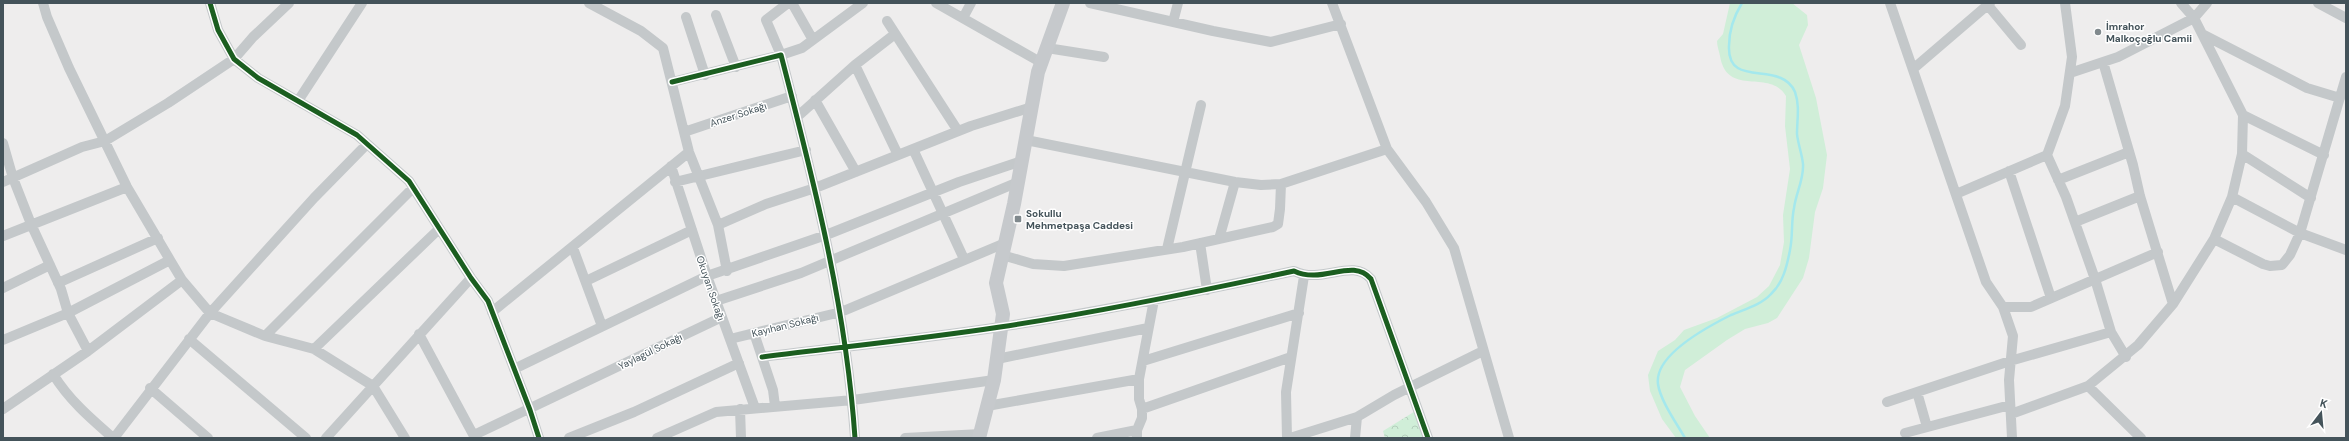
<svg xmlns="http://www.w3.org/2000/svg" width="2349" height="441" viewBox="0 0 2349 441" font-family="'DM Sans',sans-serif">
	<defs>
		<pattern id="park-crowns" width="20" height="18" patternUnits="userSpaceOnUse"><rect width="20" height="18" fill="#d0eed8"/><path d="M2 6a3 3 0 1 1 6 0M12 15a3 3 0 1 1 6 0" fill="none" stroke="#b4cebc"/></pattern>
	</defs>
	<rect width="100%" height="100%" fill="#eeeded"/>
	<path fill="#d0eed8" d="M 1730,3 L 1792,3 L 1807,15 L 1808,25 L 1799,45 L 1816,98 L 1827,155 L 1823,188 L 1815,212 L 1809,258 L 1803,278 L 1777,318 L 1768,323 L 1745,329 L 1727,340 L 1685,370 L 1680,387 L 1695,416 L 1710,438 L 1676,438 L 1662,419 L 1650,391 L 1648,375 L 1658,351 L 1675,340 L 1684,330 L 1717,318 L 1757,297 L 1769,286 L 1780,265 L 1784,242 L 1783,215 L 1790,169 L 1785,126 L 1786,96 C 1770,68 1727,98 1720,56 C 1719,51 1717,46 1717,41 L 1723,34 Z"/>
	<path fill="url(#park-crowns)" d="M 1417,410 L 1425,438 L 1385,438 L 1383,431 Z"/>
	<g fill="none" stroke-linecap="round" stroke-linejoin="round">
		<path stroke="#a4e8ed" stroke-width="2.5" d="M 1685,438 C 1677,424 1660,400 1658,384 C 1654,355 1709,326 1731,315 C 1745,309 1761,305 1771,294 C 1783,283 1787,266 1790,250 C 1793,236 1791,222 1794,208 C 1796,193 1804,179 1803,164 C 1802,154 1798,144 1797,134 C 1797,120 1800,106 1795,92 C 1781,59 1727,90 1729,46 C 1729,31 1734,16 1742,3"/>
		<path stroke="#c4c8ca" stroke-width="10" d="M 43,3 L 47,17 L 69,68 L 127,187 L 170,260
			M 210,3 L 218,30 L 234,59 L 258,78 L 357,135 L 409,181 L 471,278 L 488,301 L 530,410 L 539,438
			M 589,3 L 641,31 L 663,48 L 689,152 L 718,225 L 727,271
			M 788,3 L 766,20 L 781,55 L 802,48 L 863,3
			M 792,3 L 813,40
			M 936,3 L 1042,63
			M 1090,3 L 1213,31 L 1271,42 L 1341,24
			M 1332,3 L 1387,149 L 1426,202 L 1454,248 L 1509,438
			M 1890,3 L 1986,282 L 2003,307 L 2013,336 L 2009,380 L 2012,438
			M 1986,3 L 2021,45
			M 2181,3 L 2194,18 L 2243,115 L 2242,154 L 2232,197 L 2300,233 L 2346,250
			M 2318,3 L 2346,18
			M 716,15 L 736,67
			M 686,17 L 705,75
			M 963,18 L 971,3
			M 887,21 L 958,131
			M 1173,22 L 1178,3
			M 2202,34 L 2307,88 L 2340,98
			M 1047,48 L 1104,57
			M 2103,62 L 2133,165 L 2140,196 L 2173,304
			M 855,65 L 898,155
			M 1913,69 L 1990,3
			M 2070,73 L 2118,57 L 2194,18 L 2207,3
			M 672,82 L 781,55 C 814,182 846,307 855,438
			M 815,100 L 856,172
			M 298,101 L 362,3
			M 2243,115 L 2324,155
			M 797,117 L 855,65 L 895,34
			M 684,132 L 792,96
			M 1026,140 L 1235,182 L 1261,185 L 1281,184 L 1387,149
			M 3,143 L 13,178 L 31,224 L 61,289 L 68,313 L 88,351
			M 913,149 L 964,259
			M 2242,154 L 2311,198
			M 2047,155 L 2065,106 L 2072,57 L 2065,3
			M 671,166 L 707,276 L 755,408
			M 2009,171 L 2051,298
			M 2058,180 L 2129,152
			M 3,182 L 82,147 L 105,141 L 168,103 L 234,59 L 253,37 L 289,3
			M 675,182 L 806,150
			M 1956,194 L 2047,155 L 2066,197 L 2095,279 L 2111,332 L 2126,357
			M 2075,222 L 2140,196
			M 718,225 L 766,204 L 815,188 L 971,126 L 1032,107
			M 3,236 L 127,187
			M 1219,239 L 1235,182
			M 2214,239 L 2263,264 L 2270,266 L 2282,265 L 2290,255 L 2300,233 L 2346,77
			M 1200,243 L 1207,290
			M 573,248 L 602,326
			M 1167,249 L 1201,105
			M 1002,255 L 1033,264 L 1064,266 L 1183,247 L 1273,227 L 1278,224 L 1280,209 L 1281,184
			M 182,280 L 210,313 L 265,336 L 314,349 L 373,386 L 405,438
			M 586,281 L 692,230
			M 58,283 L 158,238
			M 3,288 L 50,265
			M 716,301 L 801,273 L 1018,182
			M 2003,307 L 2031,307 L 2158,252
			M 492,312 L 689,152
			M 754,333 L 773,390 L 775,406
			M 419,334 L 475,438
			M 265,336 L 413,188
			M 189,339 L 306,438
			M 730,339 L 841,312 L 1005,243
			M 3,340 L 68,313 L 170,260 L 182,280 L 88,351 L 3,409
			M 314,349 L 439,229
			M 762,357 C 841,347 921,339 1000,327 C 1099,312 1197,292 1294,271 C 1323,285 1352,257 1371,279 L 1428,438
			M 997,359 L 1148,328
			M 1143,361 L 1299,313
			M 514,369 L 707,276 L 826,235 L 959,182 L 1022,161
			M 53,374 C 69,400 90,418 113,438
			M 2088,386 L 2141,438
			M 150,388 L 208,438
			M 1917,392 L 1927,427
			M 1887,402 L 2010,361 L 2111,332
			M 987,406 L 1139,379
			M 740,409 L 741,438
			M 1142,409 L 1291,357
			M 2011,414 L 2088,386 L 2138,345 L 2173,304 L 2214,239 L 2232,197
			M 1357,417 L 1394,395 L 1483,351
			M 1905,433 L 2010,405
			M 474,435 L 722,317
			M 114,438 L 210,313 L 314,198 L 367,144
			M 326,438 L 471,278
			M 569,438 L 634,412 L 739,363
			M 657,438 L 716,412 L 853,400 L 994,380
			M 905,438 L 981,434
			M 1097,438 L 1137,430
			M 1137,438 L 1137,430 L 1142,418 L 1142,409 L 1139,399 L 1139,379 L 1154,300
			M 1287,438 L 1286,392 L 1304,276
			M 1290,438 L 1357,417 L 1355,438"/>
		<path stroke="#c6c9cc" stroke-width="14" d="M 979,438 L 994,380 L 1003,314 L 996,283 L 1014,204 L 1038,72 L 1063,3"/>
		<defs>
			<path id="cycleway" d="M 210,3 L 218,30 L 234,59 L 258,78 L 357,135 L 409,181 L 471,278 L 488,301 L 530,410 L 539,438
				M 672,82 L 781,55 C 814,182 846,307 855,438
				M 762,357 C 841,347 921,339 1000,327 C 1099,312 1197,292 1294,271 C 1323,285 1352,257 1371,279 L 1428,438"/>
		</defs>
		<use href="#cycleway" stroke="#fff" stroke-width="8"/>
		<use href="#cycleway" stroke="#1b5e20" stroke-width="5"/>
	</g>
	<g fill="#80898d" stroke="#fff" stroke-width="1.5">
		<circle cx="2098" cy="32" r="4"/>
		<rect x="1014" y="215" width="8" height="8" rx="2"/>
	</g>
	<g text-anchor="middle" stroke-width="3" stroke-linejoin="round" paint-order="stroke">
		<g font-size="10" font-weight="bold" fill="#44535a" stroke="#fff" text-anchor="start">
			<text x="2106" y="30">İmrahor<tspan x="2106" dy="12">Malkoçoğlu Camii</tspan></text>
			<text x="1026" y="217">Sokullu<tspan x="1026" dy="12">Mehmetpaşa Caddesi</tspan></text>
		</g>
		<g font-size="10" fill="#44535a" stroke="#fff">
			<text transform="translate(738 114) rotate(-18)" y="4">Anzer Sokağı</text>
			<text transform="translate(711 288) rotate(71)" y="4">Okuyan Sokağı</text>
			<text transform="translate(785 325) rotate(-14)" y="4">Kayıhan Sokağı</text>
			<text transform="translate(650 351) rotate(-26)" y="4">Yaylagül Sokağı</text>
		</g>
	</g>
	<rect width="2349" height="441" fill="none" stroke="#44535a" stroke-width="8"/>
	<g transform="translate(2321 413) rotate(16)" stroke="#ffffff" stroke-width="3" paint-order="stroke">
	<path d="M0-3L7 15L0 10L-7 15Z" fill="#44535a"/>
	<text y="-6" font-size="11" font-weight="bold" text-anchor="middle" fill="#44535a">K</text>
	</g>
</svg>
